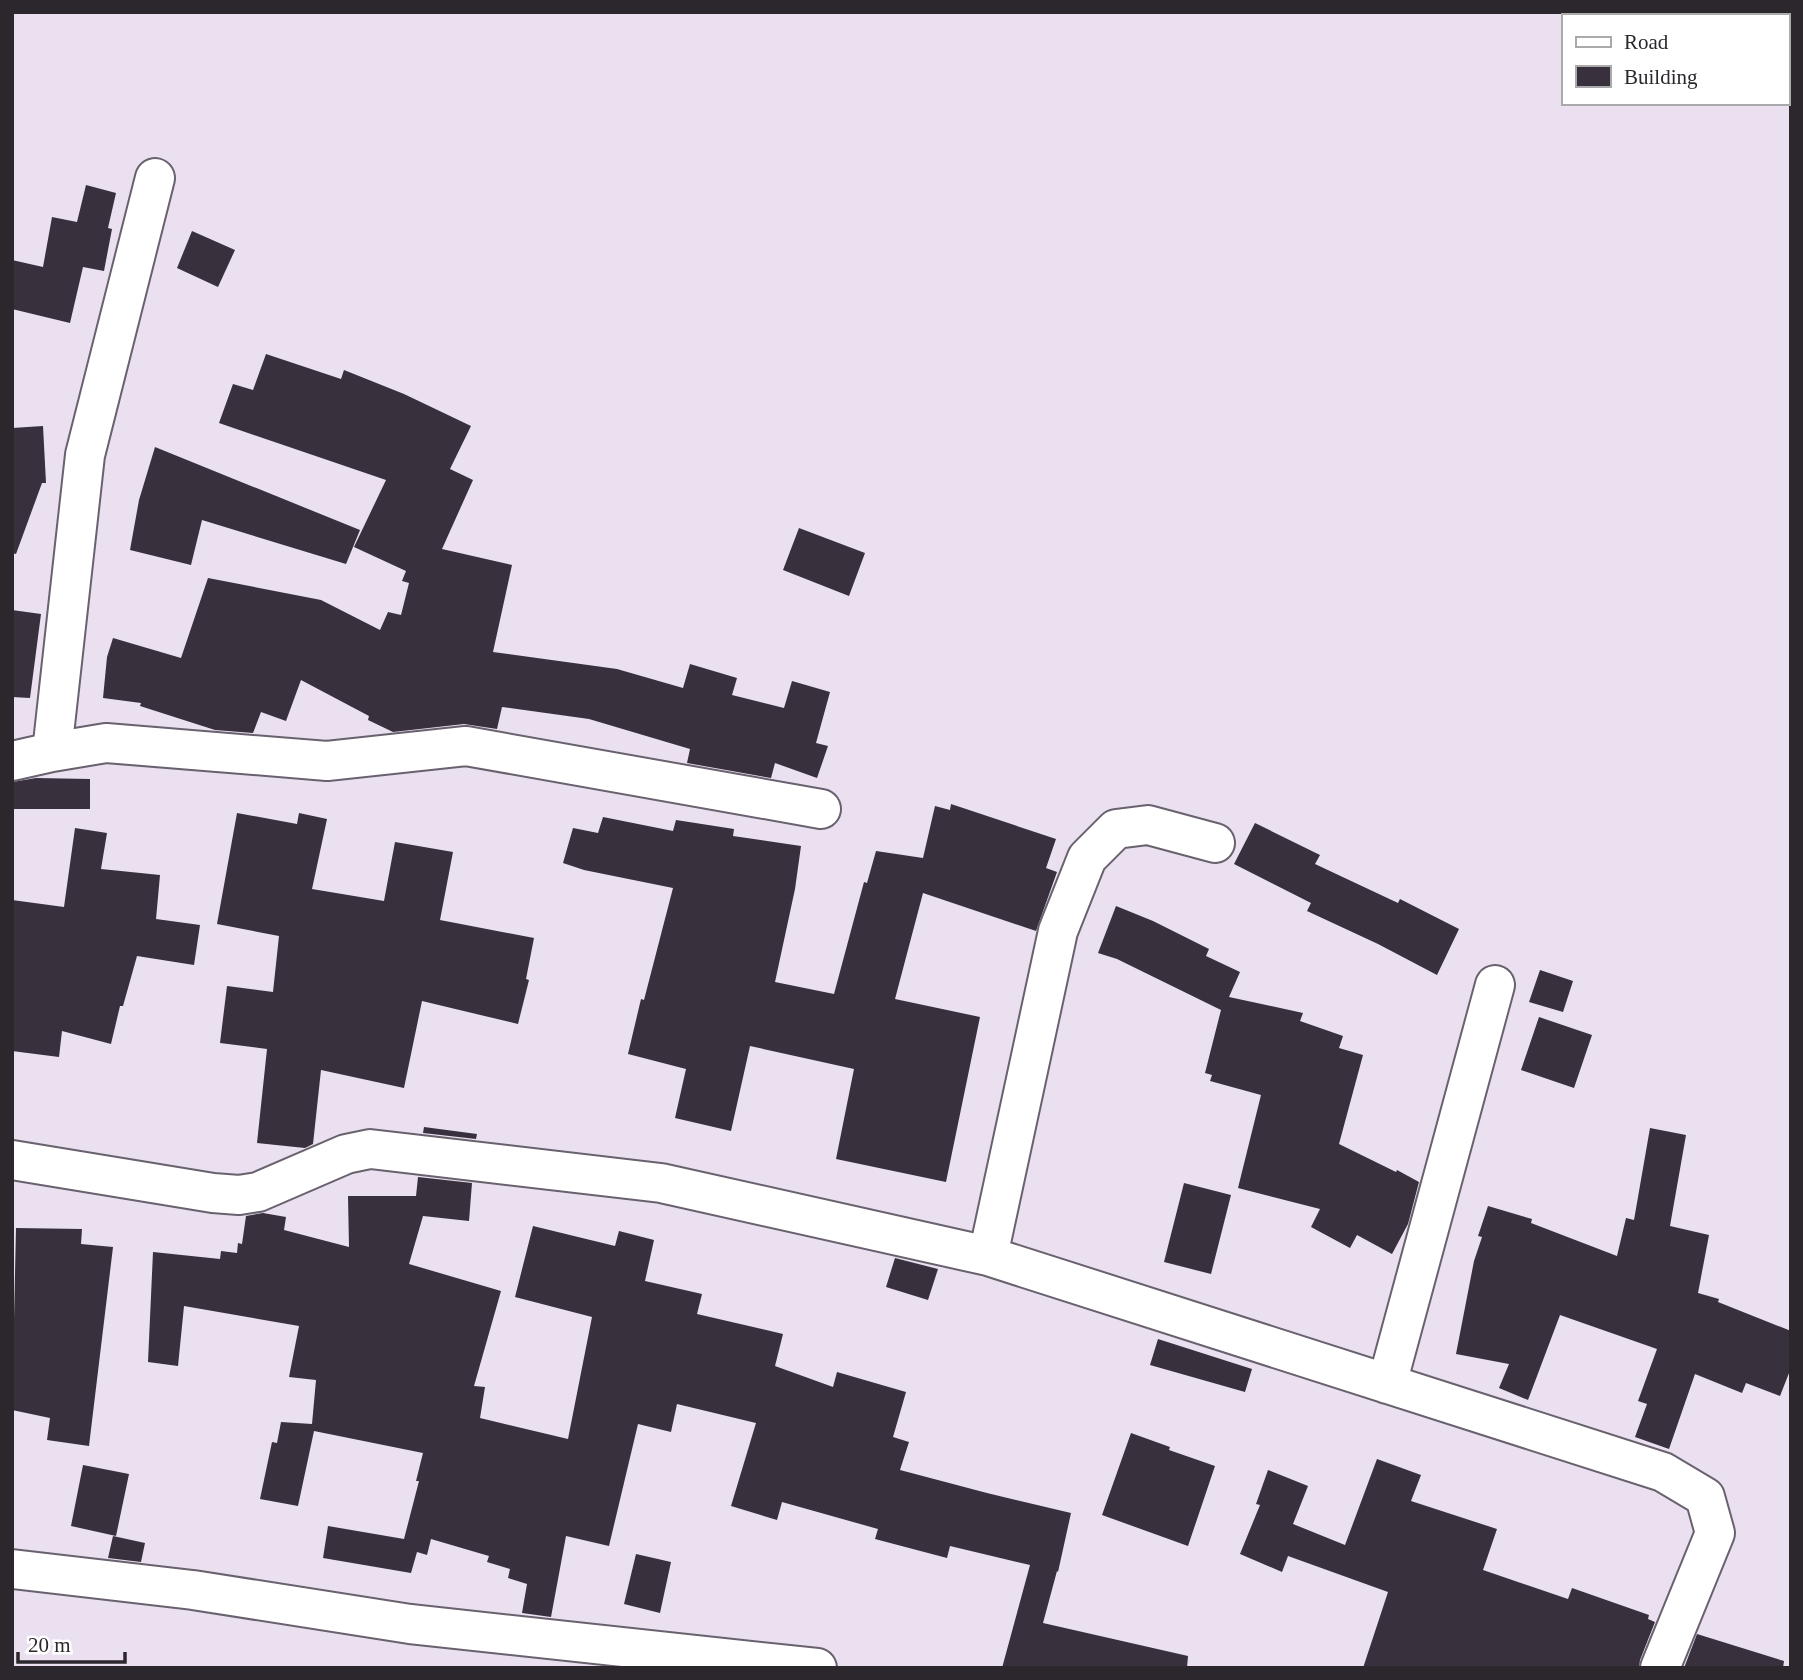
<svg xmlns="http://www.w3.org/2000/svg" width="1803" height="1680" viewBox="0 0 1803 1680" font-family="Georgia,serif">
	<rect width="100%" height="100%" fill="#eae0ef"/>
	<path fill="#38303c" d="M 86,185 L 116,193 L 108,228 L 112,229 L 104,271 L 83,267 L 70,323 L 12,309 L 12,260 L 43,267 L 52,217 L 77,222 Z
		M 192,231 L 235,250 L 218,287 L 177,268 Z
		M 266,354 L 341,379 L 344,370 L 404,394 L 471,426 L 450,469 L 473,480 L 442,549 L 512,565 L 493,652 L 617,669 L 683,688 L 690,664 L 737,678 L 732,695 L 784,708 L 792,681 L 830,692 L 816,743 L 828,746 L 817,778 L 775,763 L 771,778 L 687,763 L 690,749 L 589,719 L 502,707 L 497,729 L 464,724 L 393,732 L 368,720 L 369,716 L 301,680 L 286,721 L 261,712 L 253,733 L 215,730 L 140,706 L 141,703 L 103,698 L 107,657 L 113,638 L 181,658 L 208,578 L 321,600 L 380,630 L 388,612 L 401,615 L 409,583 L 402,581 L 406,571 L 354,547 L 386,480 L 219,423 L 233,384 L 253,390 Z
		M 43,426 L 46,483 L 42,483 L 16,554 L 12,553 L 12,428 Z
		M 155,447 L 360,530 L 346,564 L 202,520 L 191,565 L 130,550 L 139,500 Z
		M 799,528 L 865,553 L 849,596 L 783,570 Z
		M 12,610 L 41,614 L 30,698 L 12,697 Z
		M 36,778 L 90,779 L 90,809 L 12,809 L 12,782 Z
		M 951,804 L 1056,839 L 1046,868 L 1057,872 L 1036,931 L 923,893 L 895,999 L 980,1017 L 946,1182 L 836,1159 L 854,1069 L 750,1046 L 731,1131 L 675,1118 L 686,1069 L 628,1054 L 641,999 L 644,1000 L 673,888 L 584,870 L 563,863 L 573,828 L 598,833 L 603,817 L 673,831 L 676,820 L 734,829 L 733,836 L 801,846 L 795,889 L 775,982 L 834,994 L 864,882 L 867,883 L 876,851 L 923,858 L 935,806 L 950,810 Z
		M 237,813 L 297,824 L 299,813 L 327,819 L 312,889 L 384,901 L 395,842 L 453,852 L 440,920 L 534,938 L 526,979 L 529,980 L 518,1024 L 422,1001 L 404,1088 L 321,1070 L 313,1144 L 305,1148 L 257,1143 L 267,1049 L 220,1043 L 227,986 L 273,992 L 279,936 L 217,924 Z
		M 1255,823 L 1320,855 L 1315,864 L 1398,903 L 1400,899 L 1459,929 L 1437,975 L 1378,944 L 1307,911 L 1311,903 L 1234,864 Z
		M 75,828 L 107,833 L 101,869 L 160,875 L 156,919 L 200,925 L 194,965 L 137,956 L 123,1006 L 120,1006 L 111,1044 L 62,1031 L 59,1057 L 12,1051 L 12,900 L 64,907 Z
		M 1116,906 L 1153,921 L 1209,949 L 1206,956 L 1240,972 L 1229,997 L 1303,1013 L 1300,1021 L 1343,1036 L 1339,1048 L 1363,1055 L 1339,1144 L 1396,1172 L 1397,1170 L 1419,1182 L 1408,1224 L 1392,1254 L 1357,1235 L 1350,1248 L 1311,1227 L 1320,1209 L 1238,1188 L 1261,1095 L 1210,1081 L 1212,1075 L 1205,1073 L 1221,1010 L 1117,959 L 1098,953 Z
		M 1540,970 L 1573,981 L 1563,1012 L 1529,1002 Z
		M 1539,1017 L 1592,1035 L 1574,1088 L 1521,1070 Z
		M 424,1127 L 477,1134 L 476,1139 L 423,1133 Z
		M 1650,1128 L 1686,1135 L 1670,1226 L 1709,1235 L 1698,1293 L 1719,1299 L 1718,1302 L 1791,1331 L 1791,1368 L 1780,1396 L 1746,1383 L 1742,1393 L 1695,1374 L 1669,1449 L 1635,1437 L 1647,1404 L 1638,1401 L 1657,1349 L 1560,1315 L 1528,1400 L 1499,1388 L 1509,1364 L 1456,1354 L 1474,1261 L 1482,1237 L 1478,1236 L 1488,1206 L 1532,1219 L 1531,1223 L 1617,1256 L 1626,1218 L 1634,1220 Z
		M 418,1177 L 472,1183 L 469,1221 L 423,1216 L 409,1264 L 501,1291 L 474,1386 L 485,1387 L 480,1418 L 568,1439 L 592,1317 L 515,1297 L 533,1226 L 615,1246 L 619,1231 L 654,1240 L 645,1281 L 702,1294 L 697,1314 L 783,1334 L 775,1366 L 833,1387 L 837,1372 L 906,1392 L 893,1437 L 909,1442 L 900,1470 L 987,1493 L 1071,1513 L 1058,1572 L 1057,1571 L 1043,1623 L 1188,1656 L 1187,1668 L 1002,1668 L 1030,1565 L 950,1546 L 947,1558 L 875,1539 L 878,1529 L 782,1502 L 777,1520 L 731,1506 L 756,1423 L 677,1404 L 671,1432 L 638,1424 L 609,1546 L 566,1536 L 551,1617 L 522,1613 L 527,1584 L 508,1578 L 510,1569 L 487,1562 L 489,1556 L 431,1539 L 427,1555 L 417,1552 L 411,1573 L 323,1558 L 328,1526 L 404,1539 L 419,1481 L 416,1481 L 423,1453 L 314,1431 L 298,1506 L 260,1499 L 272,1442 L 277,1443 L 281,1422 L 312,1424 L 316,1380 L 289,1377 L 299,1326 L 184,1306 L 178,1366 L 148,1362 L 153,1252 L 220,1259 L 221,1251 L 237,1253 L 238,1243 L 242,1244 L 246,1216 L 263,1213 L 286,1217 L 284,1230 L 349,1247 L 348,1196 L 416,1196 Z
		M 1184,1183 L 1231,1195 L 1211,1274 L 1164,1262 Z
		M 16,1228 L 82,1229 L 81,1244 L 113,1247 L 89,1446 L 47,1440 L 50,1418 L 12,1410 Z
		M 895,1258 L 938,1269 L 928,1300 L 886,1287 Z
		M 1158,1339 L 1252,1369 L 1245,1392 L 1150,1365 Z
		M 1131,1433 L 1170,1447 L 1169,1450 L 1215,1466 L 1188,1546 L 1102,1515 Z
		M 1377,1459 L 1421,1475 L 1411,1501 L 1497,1529 L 1483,1570 L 1568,1599 L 1572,1588 L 1649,1615 L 1648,1619 L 1655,1622 L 1640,1660 L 1639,1668 L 1363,1668 L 1388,1592 L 1288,1556 L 1282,1572 L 1240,1554 L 1260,1505 L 1256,1504 L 1268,1470 L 1308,1486 L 1293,1524 L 1345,1545 Z
		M 83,1465 L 129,1474 L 116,1536 L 71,1526 Z
		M 113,1536 L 145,1543 L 141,1562 L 108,1558 Z
		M 636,1554 L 671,1562 L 660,1613 L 624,1604 Z
		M 1697,1634 L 1784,1661 L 1783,1668 L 1684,1668 Z"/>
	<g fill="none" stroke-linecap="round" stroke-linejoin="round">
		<defs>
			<path id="minor" d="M 52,752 L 85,455 L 155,178
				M 12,761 L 52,752 L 106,743 L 327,761 L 466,746 L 821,809
				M 12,1160 L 213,1193 L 239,1195 L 258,1192 L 346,1154 L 370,1149 L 661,1183 L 988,1256 L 1663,1472 L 1705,1497 L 1715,1533 L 1660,1668
				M 988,1256 L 1058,931 L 1087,858 L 1116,829 L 1148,825 L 1215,843
				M 1387,1384 L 1495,985
				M 12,1569 L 193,1590 L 410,1624 L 817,1668"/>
		</defs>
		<use href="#minor" stroke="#69616e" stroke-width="42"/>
		<use href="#minor" stroke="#fff" stroke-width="38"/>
	</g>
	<rect width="1803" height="1680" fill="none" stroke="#2b272d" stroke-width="28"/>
	<rect x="1562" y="14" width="228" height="91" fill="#ffffff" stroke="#aaa9ab" stroke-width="2"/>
	<rect x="1576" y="37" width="35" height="10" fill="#ffffff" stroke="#aaa9ab" stroke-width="2"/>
	<text x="1624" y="49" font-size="21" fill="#2b272d">Road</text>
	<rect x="1576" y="66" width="35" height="21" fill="#38303c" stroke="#aaa9ab" stroke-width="2"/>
	<text x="1624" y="84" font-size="21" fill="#2b272d">Building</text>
	<path d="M18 1652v10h107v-10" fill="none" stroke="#2b272d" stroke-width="3.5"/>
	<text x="28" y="1652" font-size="21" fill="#2b272d" stroke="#ffffff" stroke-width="5" paint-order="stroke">20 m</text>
</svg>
